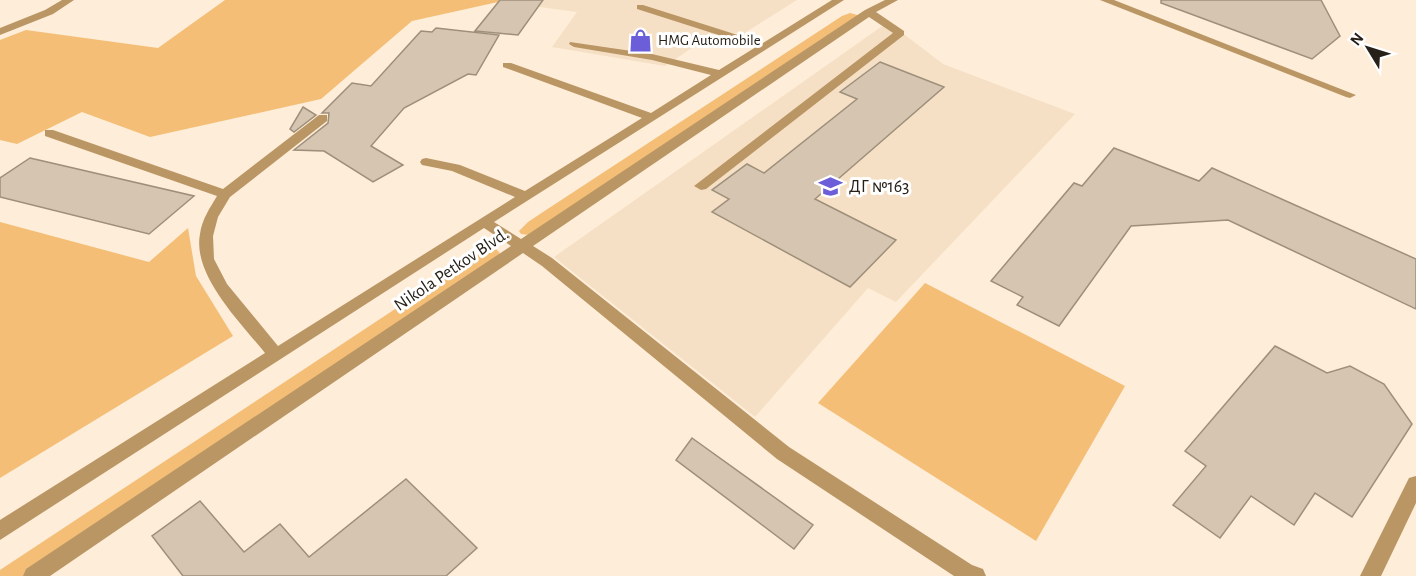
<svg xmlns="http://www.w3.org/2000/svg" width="1416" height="576" viewBox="0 0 1416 576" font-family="'Alegreya Sans',sans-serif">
	<rect width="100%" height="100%" fill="#feedd8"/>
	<path fill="#f6e0c5" d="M 507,0 L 797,0 L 743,34 L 717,31 L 665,66 L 552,47 L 577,12 L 503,2 Z
		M 888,22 L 943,64 L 1075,114 L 896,302 L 868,288 L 755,417 L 554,257 Z"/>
	<path fill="#f4be76" d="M 225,0 L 507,0 L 412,21 L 321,99 L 150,137 L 82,112 L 17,144 L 0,140 L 0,40 L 26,30 L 158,48 Z
		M 850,13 L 861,16 L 529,235 L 521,234 L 519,231 L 528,222 L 543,212 L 842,16 Z
		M 0,222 L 149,262 L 188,228 L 196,276 L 233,336 L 0,478 Z
		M 495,248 L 500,253 L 491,263 L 24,576 L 0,576 L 0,570 L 483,251 Z
		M 925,283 L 1125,386 L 1036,541 L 818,403 Z"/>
	<path fill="#d5c5b1" stroke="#9e8f7b" stroke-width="1.5" d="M 500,0 L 543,0 L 518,35 L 475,31 Z
		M 1161,0 L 1321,0 L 1340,36 L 1312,59 L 1161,3 Z
		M 436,28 L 499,35 L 476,75 L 468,74 L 404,108 L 371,146 L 403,165 L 373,182 L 324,151 L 294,150 L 328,123 L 329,113 L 322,113 L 352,83 L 371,86 L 421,31 L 432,32 Z
		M 880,62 L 944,87 L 815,199 L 896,240 L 850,287 L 712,212 L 729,199 L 712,190 L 747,164 L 764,173 L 857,99 L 840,92 Z
		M 303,107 L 316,115 L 294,132 L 290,129 Z
		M 1114,148 L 1199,181 L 1212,168 L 1416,259 L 1416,309 L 1228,220 L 1131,226 L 1059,326 L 1017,305 L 1023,297 L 991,281 L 1074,183 L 1082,186 Z
		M 30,158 L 194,196 L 149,234 L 0,197 L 0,178 Z
		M 1275,346 L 1327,373 L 1350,366 L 1384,384 L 1412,424 L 1352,517 L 1315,493 L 1294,525 L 1251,496 L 1220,538 L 1173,505 L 1206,466 L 1185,451 Z
		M 692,438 L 813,525 L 794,549 L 676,460 Z
		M 406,479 L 477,548 L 446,576 L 183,576 L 152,536 L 200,501 L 244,552 L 280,524 L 309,557 Z"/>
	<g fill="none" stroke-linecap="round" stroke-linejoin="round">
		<path fill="#ba9665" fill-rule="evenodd" d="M 62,0 L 74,0 L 53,14 L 0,35 L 0,28 L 45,10 Z
			M 832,0 L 844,0 L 494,222 L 521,239 L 865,10 L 885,0 L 898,0 L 876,12 L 904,31 L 904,35 L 706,189 L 701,190 L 694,186 L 893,33 L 869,17 L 533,246 L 552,258 L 789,447 L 972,565 L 983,569 L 986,576 L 954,576 L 777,459 L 542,266 L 523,253 L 50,576 L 23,576 L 26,569 L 511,246 L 484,228 L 0,540 L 0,520 L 265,353 C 241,323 192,275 200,234 C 202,219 210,208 217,196 L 45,136 L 45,130 L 53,130 L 223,189 L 319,115 L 327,115 L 327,121 L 230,197 L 218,217 L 213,236 L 214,259 L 227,284 L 278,346 L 515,197 L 452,171 L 422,165 L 420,162 L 422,159 L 426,158 L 460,165 L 525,191 L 642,118 L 503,67 L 503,63 L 511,63 L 651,113 L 711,75 L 652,60 L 574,47 L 569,44 L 570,42 L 652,54 L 719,70 L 756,47 L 637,9 L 637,5 L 643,5 L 763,43 Z
			M 1100,0 L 1114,0 L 1356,95 L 1350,98 L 1346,97 Z
			M 1416,476 L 1416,503 L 1381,576 L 1360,576 L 1409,478 Z"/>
	</g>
	<defs>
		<symbol id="shop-bare" viewBox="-9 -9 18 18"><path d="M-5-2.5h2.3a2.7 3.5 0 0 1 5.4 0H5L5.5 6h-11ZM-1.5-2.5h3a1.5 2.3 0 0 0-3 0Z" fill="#6b5ed8" stroke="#fff" stroke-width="2.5" paint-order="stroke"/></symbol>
		<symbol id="school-bare" viewBox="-9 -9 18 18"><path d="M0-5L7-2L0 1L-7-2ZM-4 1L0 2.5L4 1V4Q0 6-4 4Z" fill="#6b5ed8" stroke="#fff" stroke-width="2.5" paint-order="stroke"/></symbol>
	</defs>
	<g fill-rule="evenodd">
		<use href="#shop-bare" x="624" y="24" width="33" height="33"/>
		<use href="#school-bare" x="814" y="170" width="33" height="33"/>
	</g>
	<g text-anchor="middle" stroke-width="6" stroke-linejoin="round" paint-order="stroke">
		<g font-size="15" fill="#262018" stroke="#fff" text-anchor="start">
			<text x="658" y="45">HMG Automobile</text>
		</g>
		<g font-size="18" fill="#262018" stroke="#fff" text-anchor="start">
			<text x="849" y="192">ДГ №163</text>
		</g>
		<g font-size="18" fill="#262018" stroke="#fff">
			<text transform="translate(451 269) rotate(-34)" y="6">Nikola Petkov Blvd.</text>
		</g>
	</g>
	<g transform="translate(1368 48) rotate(308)" stroke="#ffffff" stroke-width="4.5" paint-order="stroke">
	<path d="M0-4.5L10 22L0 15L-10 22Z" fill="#262018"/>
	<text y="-9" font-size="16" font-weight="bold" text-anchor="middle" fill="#262018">N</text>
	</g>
</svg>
